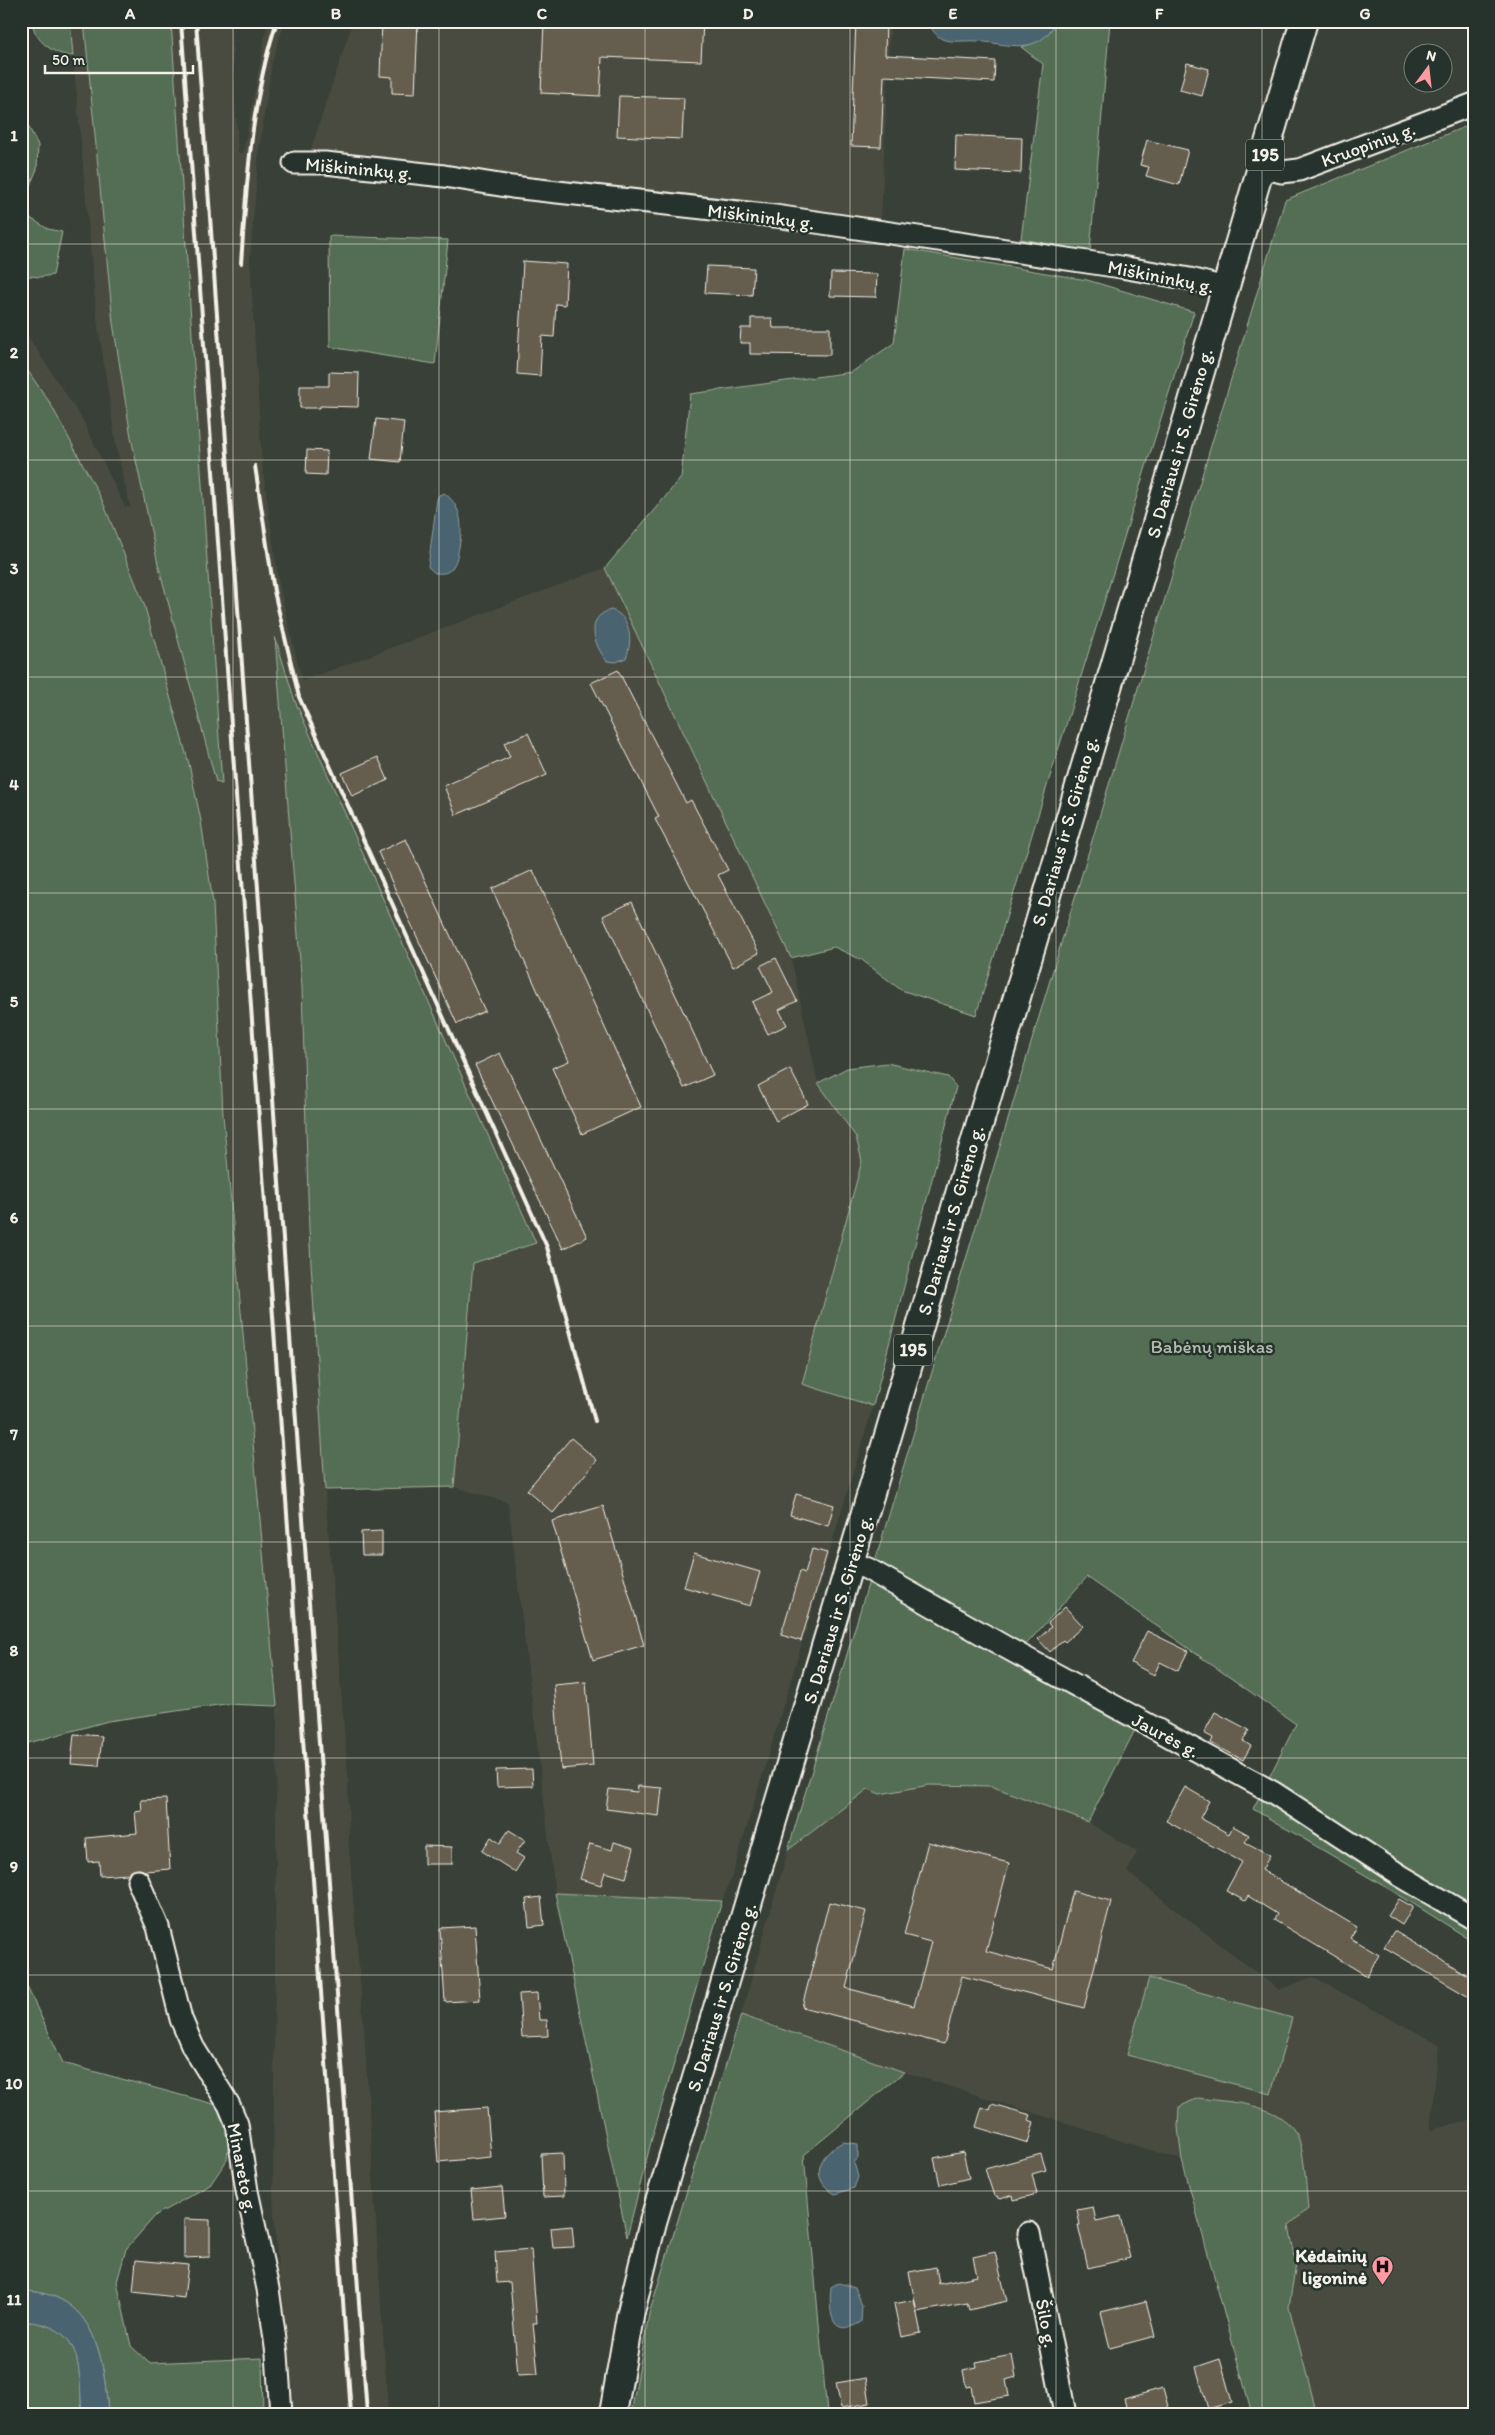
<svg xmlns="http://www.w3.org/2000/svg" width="1495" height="2435" viewBox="0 0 1495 2435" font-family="Itim,sans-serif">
	<rect width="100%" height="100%" fill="#394037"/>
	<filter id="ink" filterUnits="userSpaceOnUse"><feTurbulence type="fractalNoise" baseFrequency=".02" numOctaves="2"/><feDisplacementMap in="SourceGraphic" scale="10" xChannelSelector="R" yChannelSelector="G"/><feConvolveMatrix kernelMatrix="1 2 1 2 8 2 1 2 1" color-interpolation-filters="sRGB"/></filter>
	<g filter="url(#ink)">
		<path fill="#494c41" d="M 70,21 L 84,21 L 113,323 L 131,437 L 158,564 L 216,782 L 221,784 L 171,21 L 231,21 L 238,153 L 243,153 L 268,21 L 285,21 L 272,62 L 259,150 L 250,259 L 262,463 L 279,584 L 302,681 L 605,568 L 791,958 L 818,1083 L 856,1137 L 862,1161 L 802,1384 L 873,1406 L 733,1873 L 722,1901 L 555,1893 L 508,1502 L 454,1487 L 473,1263 L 536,1243 L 295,701 L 275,640 L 296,896 L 302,987 L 309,1230 L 325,1490 L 348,1777 L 349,1848 L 364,2029 L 388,2414 L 288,2414 L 273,2196 L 277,1706 L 218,1040 L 144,604 L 102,500 L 50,404 L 21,361 L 21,326 L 82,419 L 125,507 L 130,507 L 116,446 L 96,311 Z
			M 353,21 L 890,21 L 881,220 L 590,183 L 309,155 Z
			M 929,1785 L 991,1786 L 1088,1822 L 1137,1852 L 1127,1872 L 1279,1990 L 1312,1977 L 1439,2044 L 1430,2130 L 1474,2120 L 1474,2414 L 1317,2414 L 1289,2307 L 1296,2263 L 1273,2111 L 1199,2098 L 1178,2127 L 1182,2160 L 904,2072 L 741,2015 L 788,1850 L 868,1789 L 880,1794 Z"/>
		<path fill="#536e54" stroke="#a4b09e" d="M 32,21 L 70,21 L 73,56 C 54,55 34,41 32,21 Z
			M 84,21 L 171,21 L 222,784 L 216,782 L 158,564 L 131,437 L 113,323 Z
			M 1056,21 L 1110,21 L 1090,251 L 1021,239 L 1043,64 L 1021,47 C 1038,43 1049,37 1056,21 Z
			M 21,115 L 23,116 L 38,145 L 37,169 L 26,195 L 27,216 L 48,229 L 62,232 L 53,275 L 40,277 L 21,275 Z
			M 1474,123 L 1474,1942 L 1404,1898 L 1253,1809 L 1296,1724 L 1087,1577 L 1023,1648 L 1136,1728 L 1088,1822 L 991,1786 L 929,1785 L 880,1794 L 868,1789 L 788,1850 L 1285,200 Z
			M 329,236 L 448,240 L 435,364 L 330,347 Z
			M 905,249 L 1087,280 L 1194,312 L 976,1015 L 901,990 L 862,960 L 834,947 L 791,958 L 605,568 L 681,478 L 690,394 L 852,372 L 894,343 Z
			M 21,361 L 50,403 L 102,500 L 144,604 L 189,764 L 201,821 L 213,903 L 223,1114 L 277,1706 L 225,1704 L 108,1721 L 21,1745 Z
			M 275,637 L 295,701 L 536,1243 L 473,1263 L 454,1487 L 325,1490 L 309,1230 L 302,987 Z
			M 887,1063 L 948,1077 L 956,1087 L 873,1406 L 802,1384 L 862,1161 L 856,1137 L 818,1083 L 847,1068 Z
			M 555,1893 L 722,1901 L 652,2138 L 627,2237 Z
			M 21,1974 L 63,2063 L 221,2106 L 229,2132 L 227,2160 L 210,2185 L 156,2215 L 126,2249 L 117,2282 L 131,2346 L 149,2363 L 262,2358 L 263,2414 L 108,2414 C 104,2355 94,2291 21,2291 Z
			M 1149,1978 L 1292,2018 L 1271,2094 L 1127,2055 Z
			M 741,2015 L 904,2072 L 804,2155 L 827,2414 L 631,2414 L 649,2314 Z
			M 1198,2098 C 1232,2103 1276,2102 1296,2133 C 1305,2147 1306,2191 1308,2209 L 1289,2225 L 1296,2263 L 1289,2307 L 1317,2414 L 1252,2414 L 1182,2160 L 1178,2127 L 1179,2107 Z
			M 21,2321 C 85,2325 78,2364 82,2414 L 21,2414 Z"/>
		<path fill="#4a646f" stroke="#8e9c9f" d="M 927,21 L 1056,21 C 1039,57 1009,44 977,41 C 967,40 951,43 942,39 C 935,35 931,28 927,21 Z
			M 444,493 C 464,507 463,531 458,552 C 457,559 454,569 447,572 C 444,574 439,573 435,573 L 428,567 L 437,499 L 439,495 Z
			M 611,610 C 631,616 633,641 626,658 L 616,662 L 607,661 C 593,645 585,616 611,610 Z
			M 843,2142 L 858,2144 L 858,2158 L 854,2163 L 858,2177 L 854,2188 L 835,2194 C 808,2178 819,2154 843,2142 Z
			M 838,2283 L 855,2287 L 862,2306 L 861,2322 C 829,2341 829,2309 831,2287 Z
			M 21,2291 C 94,2291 104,2355 108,2414 L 82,2414 C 78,2364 85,2325 21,2321 Z"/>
		<path fill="#655d4e" stroke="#f4f1e8" d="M 382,21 L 418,21 L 415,94 L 392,93 L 392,77 L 380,76 Z
			M 544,21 L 620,23 L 620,21 L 703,21 L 701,61 L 602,57 L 600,96 L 541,93 Z
			M 856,21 L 886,21 L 885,55 L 995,61 L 994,82 L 884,76 L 881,147 L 851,146 Z
			M 1187,63 L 1209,69 L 1202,96 L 1180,90 Z
			M 619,96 L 684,98 L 682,139 L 617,136 Z
			M 956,135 L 1022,138 L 1021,173 L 955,170 Z
			M 1147,140 L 1188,150 L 1179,185 L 1146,176 L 1149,167 L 1140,165 Z
			M 523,261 L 567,264 L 565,305 L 556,304 L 554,337 L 542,336 L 540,376 L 517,374 Z
			M 707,266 L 754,268 L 752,295 L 705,293 Z
			M 831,273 L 877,274 L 876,297 L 830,296 Z
			M 751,318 L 772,318 L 773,328 L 830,328 L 830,355 L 750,354 L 750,343 L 740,343 L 741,328 L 751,328 Z
			M 329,372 L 359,373 L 358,407 L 320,406 L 320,408 L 300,408 L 300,386 L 329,386 Z
			M 376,419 L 404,422 L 400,462 L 371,459 Z
			M 307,450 L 327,451 L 326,475 L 306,474 Z
			M 618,670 L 686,803 L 691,800 L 728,870 L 718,875 L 759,953 L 733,967 L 655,819 L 659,817 L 591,683 Z
			M 528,733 L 547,775 L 456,815 L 444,786 L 510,757 L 504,743 Z
			M 378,757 L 388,780 L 352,796 L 342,773 Z
			M 406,839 L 485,1011 L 457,1024 L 378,852 Z
			M 533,870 L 641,1107 L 582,1134 L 552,1068 L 569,1061 L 492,889 Z
			M 632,902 L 713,1075 L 684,1088 L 603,916 Z
			M 776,958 L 797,1001 L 779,1010 L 787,1025 L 768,1034 L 752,1002 L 773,992 L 760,966 Z
			M 500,1053 L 587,1237 L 563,1249 L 475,1065 Z
			M 790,1069 L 808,1104 L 776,1121 L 758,1086 Z
			M 571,1438 L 597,1460 L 553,1513 L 527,1490 Z
			M 796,1494 L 834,1505 L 828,1526 L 790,1515 Z
			M 603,1506 L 644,1645 L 593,1660 L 552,1521 Z
			M 382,1531 L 382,1555 L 362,1555 L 361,1532 Z
			M 812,1549 L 827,1553 L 801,1641 L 781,1635 L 800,1571 L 805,1573 Z
			M 694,1553 L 760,1572 L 750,1606 L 684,1587 Z
			M 1065,1607 L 1083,1626 L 1065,1642 L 1063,1640 L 1050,1652 L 1038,1639 L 1051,1627 L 1048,1623 Z
			M 1147,1631 L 1188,1651 L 1178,1671 L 1160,1662 L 1154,1675 L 1131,1663 Z
			M 586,1682 L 593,1766 L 561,1769 L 554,1685 Z
			M 1215,1712 L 1249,1730 L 1243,1741 L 1251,1746 L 1243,1760 L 1211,1743 L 1213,1738 L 1204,1733 Z
			M 74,1734 L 102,1736 L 99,1766 L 71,1764 Z
			M 532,1769 L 533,1786 L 497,1787 L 496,1770 Z
			M 638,1786 L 662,1788 L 659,1816 L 606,1809 L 609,1789 L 637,1792 Z
			M 1185,1787 L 1209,1801 L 1200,1818 L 1229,1834 L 1233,1826 L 1249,1835 L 1245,1842 L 1270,1855 L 1262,1870 L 1357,1927 L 1350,1938 L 1379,1955 L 1367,1976 L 1274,1920 L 1277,1914 L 1248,1896 L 1245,1901 L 1226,1891 L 1242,1862 L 1166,1821 Z
			M 166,1799 L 170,1869 L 145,1871 L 139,1869 L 127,1874 L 100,1876 L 99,1861 L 88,1862 L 86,1838 L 137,1833 L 135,1812 L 142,1811 L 141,1800 Z
			M 509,1830 L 525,1840 L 516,1853 L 524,1858 L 515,1872 L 482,1851 L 491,1837 L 500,1843 Z
			M 614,1842 L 634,1848 L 626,1878 L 605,1872 L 601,1885 L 580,1879 L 590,1844 L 612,1850 Z
			M 928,1842 L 1009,1863 L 986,1951 L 1053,1969 L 1073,1891 L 1111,1901 L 1084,2008 L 962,1976 L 944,2044 L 802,2007 L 829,1902 L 866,1911 L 846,1988 L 914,2006 L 931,1942 L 904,1935 Z
			M 424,1846 L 452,1847 L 452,1864 L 424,1864 Z
			M 541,1897 L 544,1925 L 529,1927 L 526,1899 Z
			M 1399,1899 L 1413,1907 L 1402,1925 L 1388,1916 Z
			M 475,1926 L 480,2000 L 445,2002 L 440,1928 Z
			M 1394,1931 L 1474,1979 L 1474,2000 L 1384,1947 Z
			M 537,1993 L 539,2020 L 547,2020 L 548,2036 L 522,2037 L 519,1994 Z
			M 992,2104 L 1031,2115 L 1029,2120 L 1034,2122 L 1028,2143 L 976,2127 L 982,2107 L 990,2110 Z
			M 487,2108 L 491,2157 L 438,2162 L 434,2112 Z
			M 963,2152 L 969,2178 L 940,2185 L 934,2158 Z
			M 563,2153 L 564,2196 L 543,2197 L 541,2154 Z
			M 1041,2154 L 1046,2170 L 1032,2174 L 1037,2194 L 1014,2200 L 1013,2195 L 1000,2199 L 994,2196 L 985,2169 Z
			M 502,2187 L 505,2216 L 474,2219 L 471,2190 Z
			M 1093,2207 L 1096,2221 L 1120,2216 L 1130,2258 L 1088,2268 L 1078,2225 L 1080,2225 L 1077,2210 Z
			M 184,2219 L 210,2220 L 210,2257 L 184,2258 Z
			M 572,2226 L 574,2247 L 553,2248 L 551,2228 Z
			M 531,2249 L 537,2323 L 533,2323 L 538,2374 L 518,2375 L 510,2282 L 497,2283 L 495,2252 Z
			M 995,2252 L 1007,2301 L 969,2310 L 967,2303 L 917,2312 L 909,2272 L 936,2267 L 939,2284 L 977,2276 L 973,2257 Z
			M 136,2260 L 188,2265 L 184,2298 L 133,2292 Z
			M 914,2300 L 921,2333 L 901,2337 L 894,2304 Z
			M 1146,2301 L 1155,2336 L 1110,2348 L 1101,2312 Z
			M 1012,2355 L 1016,2377 L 1006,2380 L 1009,2396 L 974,2402 L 971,2386 L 966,2387 L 963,2370 L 977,2367 L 976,2362 Z
			M 1220,2359 L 1232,2402 L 1208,2409 L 1196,2367 Z
			M 866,2378 L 870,2403 L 841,2408 L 836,2383 Z
			M 1163,2388 L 1170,2414 L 1128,2414 L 1124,2399 Z"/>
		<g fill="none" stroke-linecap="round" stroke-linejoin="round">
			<defs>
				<path id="minor" d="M 294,163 L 325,163 L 444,176 L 512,187 L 775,216 L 1121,267 L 1190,279 L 1225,288
					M 1261,167 L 1282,172 L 1299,170 L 1474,104
					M 851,1562 L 868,1569 L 1007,1648 L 1274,1793 L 1401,1876 L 1474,1919
					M 138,1881 L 158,1927 L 181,2019 L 193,2047 L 229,2105 L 237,2124 L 247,2191 L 268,2289 L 277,2354 L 281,2414
					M 1029,2233 L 1065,2414"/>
				<path id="major" d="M 613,2414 L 630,2316 L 653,2222 L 882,1456 L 1304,21"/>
			</defs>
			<use href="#minor" stroke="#f4f1e8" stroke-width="25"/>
			<use href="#major" stroke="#f4f1e8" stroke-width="30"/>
			<use href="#minor" stroke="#26332d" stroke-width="21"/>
			<use href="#major" stroke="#26332d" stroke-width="26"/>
			<path stroke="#f4f1e8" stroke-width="4" d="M 181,21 L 351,2414
				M 196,21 L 367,2414
				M 241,263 C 247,182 251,99 277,21
				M 255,466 L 274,591 L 299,697 L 547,1247 L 595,1421"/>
		</g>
	</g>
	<path fill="none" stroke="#f4f1e8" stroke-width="1" stroke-opacity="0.55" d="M 233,21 L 233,2414M 439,21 L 439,2414M 645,21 L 645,2414M 850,21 L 850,2414M 1056,21 L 1056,2414M 1262,21 L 1262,2414M 21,244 L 1474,244M 21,460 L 1474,460M 21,677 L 1474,677M 21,893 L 1474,893M 21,1109 L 1474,1109M 21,1326 L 1474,1326M 21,1542 L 1474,1542M 21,1758 L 1474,1758M 21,1975 L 1474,1975M 21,2191 L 1474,2191"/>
	<defs>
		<symbol id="hospital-pin" viewBox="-11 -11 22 30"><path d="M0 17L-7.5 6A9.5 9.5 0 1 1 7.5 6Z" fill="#ff9aa2" stroke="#26332d"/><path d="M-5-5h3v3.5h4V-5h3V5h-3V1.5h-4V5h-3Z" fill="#111"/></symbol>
	</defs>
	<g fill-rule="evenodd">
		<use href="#hospital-pin" x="1370" y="2254" width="25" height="34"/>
	</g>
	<g text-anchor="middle" stroke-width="5" stroke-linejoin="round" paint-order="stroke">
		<g fill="#26332d" stroke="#b6b8b0" stroke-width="1">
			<rect x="1246" y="139.5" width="38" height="31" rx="4"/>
			<rect x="894" y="1334.5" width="38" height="31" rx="4"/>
		</g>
		<g font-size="18" font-weight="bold" fill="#f4f1e8">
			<text x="1265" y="161">195</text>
			<text x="913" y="1356">195</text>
		</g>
		<g font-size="19" fill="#f4f1e8" stroke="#26332d">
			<text transform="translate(1368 144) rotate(-20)" y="7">Kruopinių g.</text>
			<text transform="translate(359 168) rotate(5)" y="7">Miškininkų g.</text>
			<text transform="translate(761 216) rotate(7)" y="7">Miškininkų g.</text>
			<text transform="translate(1161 276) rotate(11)" y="7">Miškininkų g.</text>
			<text transform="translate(1179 443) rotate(-74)" y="7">S. Dariaus ir S. Girėno g.</text>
			<text transform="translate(1064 831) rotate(-74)" y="7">S. Dariaus ir S. Girėno g.</text>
			<text transform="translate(950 1220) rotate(-74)" y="7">S. Dariaus ir S. Girėno g.</text>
			<text transform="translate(837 1609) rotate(-73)" y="7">S. Dariaus ir S. Girėno g.</text>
			<text transform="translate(1166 1735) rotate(28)" y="7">Jaurės g.</text>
			<text transform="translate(721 1997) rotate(-73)" y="7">S. Dariaus ir S. Girėno g.</text>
			<text transform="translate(243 2168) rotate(79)" y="7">Minareto g.</text>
			<text transform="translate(1047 2323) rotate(79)" y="7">Šilo g.</text>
		</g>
		<g font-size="19" fill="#b4bdad" stroke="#26332d">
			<text x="1212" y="1353">Babėnų miškas</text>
		</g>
		<g font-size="19" font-weight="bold" fill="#f4f1e8" stroke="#26332d" text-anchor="end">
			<text x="1367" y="2262">Kėdainių<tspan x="1367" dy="22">ligoninė</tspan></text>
		</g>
	</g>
	<rect width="1495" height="2435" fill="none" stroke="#26332d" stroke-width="55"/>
	<g transform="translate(1428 68) rotate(15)"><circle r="24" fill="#26332d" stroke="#787f78"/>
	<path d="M0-4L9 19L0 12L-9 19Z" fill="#ff9aa2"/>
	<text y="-8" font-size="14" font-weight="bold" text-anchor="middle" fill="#f4f1e8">N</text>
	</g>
	<path d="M45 65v8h148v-8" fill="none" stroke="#f4f1e8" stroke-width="2.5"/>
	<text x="52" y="65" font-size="15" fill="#f4f1e8" stroke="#26332d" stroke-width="4" paint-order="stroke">50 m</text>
	<rect x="28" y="28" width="1440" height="2380" fill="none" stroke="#f4f1e8" stroke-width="2"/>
	<g font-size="16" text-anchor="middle" font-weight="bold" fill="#f4f1e8">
		<text x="130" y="19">A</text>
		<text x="336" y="19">B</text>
		<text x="542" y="19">C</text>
		<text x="748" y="19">D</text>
		<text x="953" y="19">E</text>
		<text x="1159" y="19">F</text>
		<text x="1365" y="19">G</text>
		<text x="14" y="141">1</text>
		<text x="14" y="358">2</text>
		<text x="14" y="574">3</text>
		<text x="14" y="790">4</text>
		<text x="14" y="1007">5</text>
		<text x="14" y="1223">6</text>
		<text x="14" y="1440">7</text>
		<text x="14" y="1656">8</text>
		<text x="14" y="1872">9</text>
		<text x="14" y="2089">10</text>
		<text x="14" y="2305">11</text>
	</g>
</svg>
